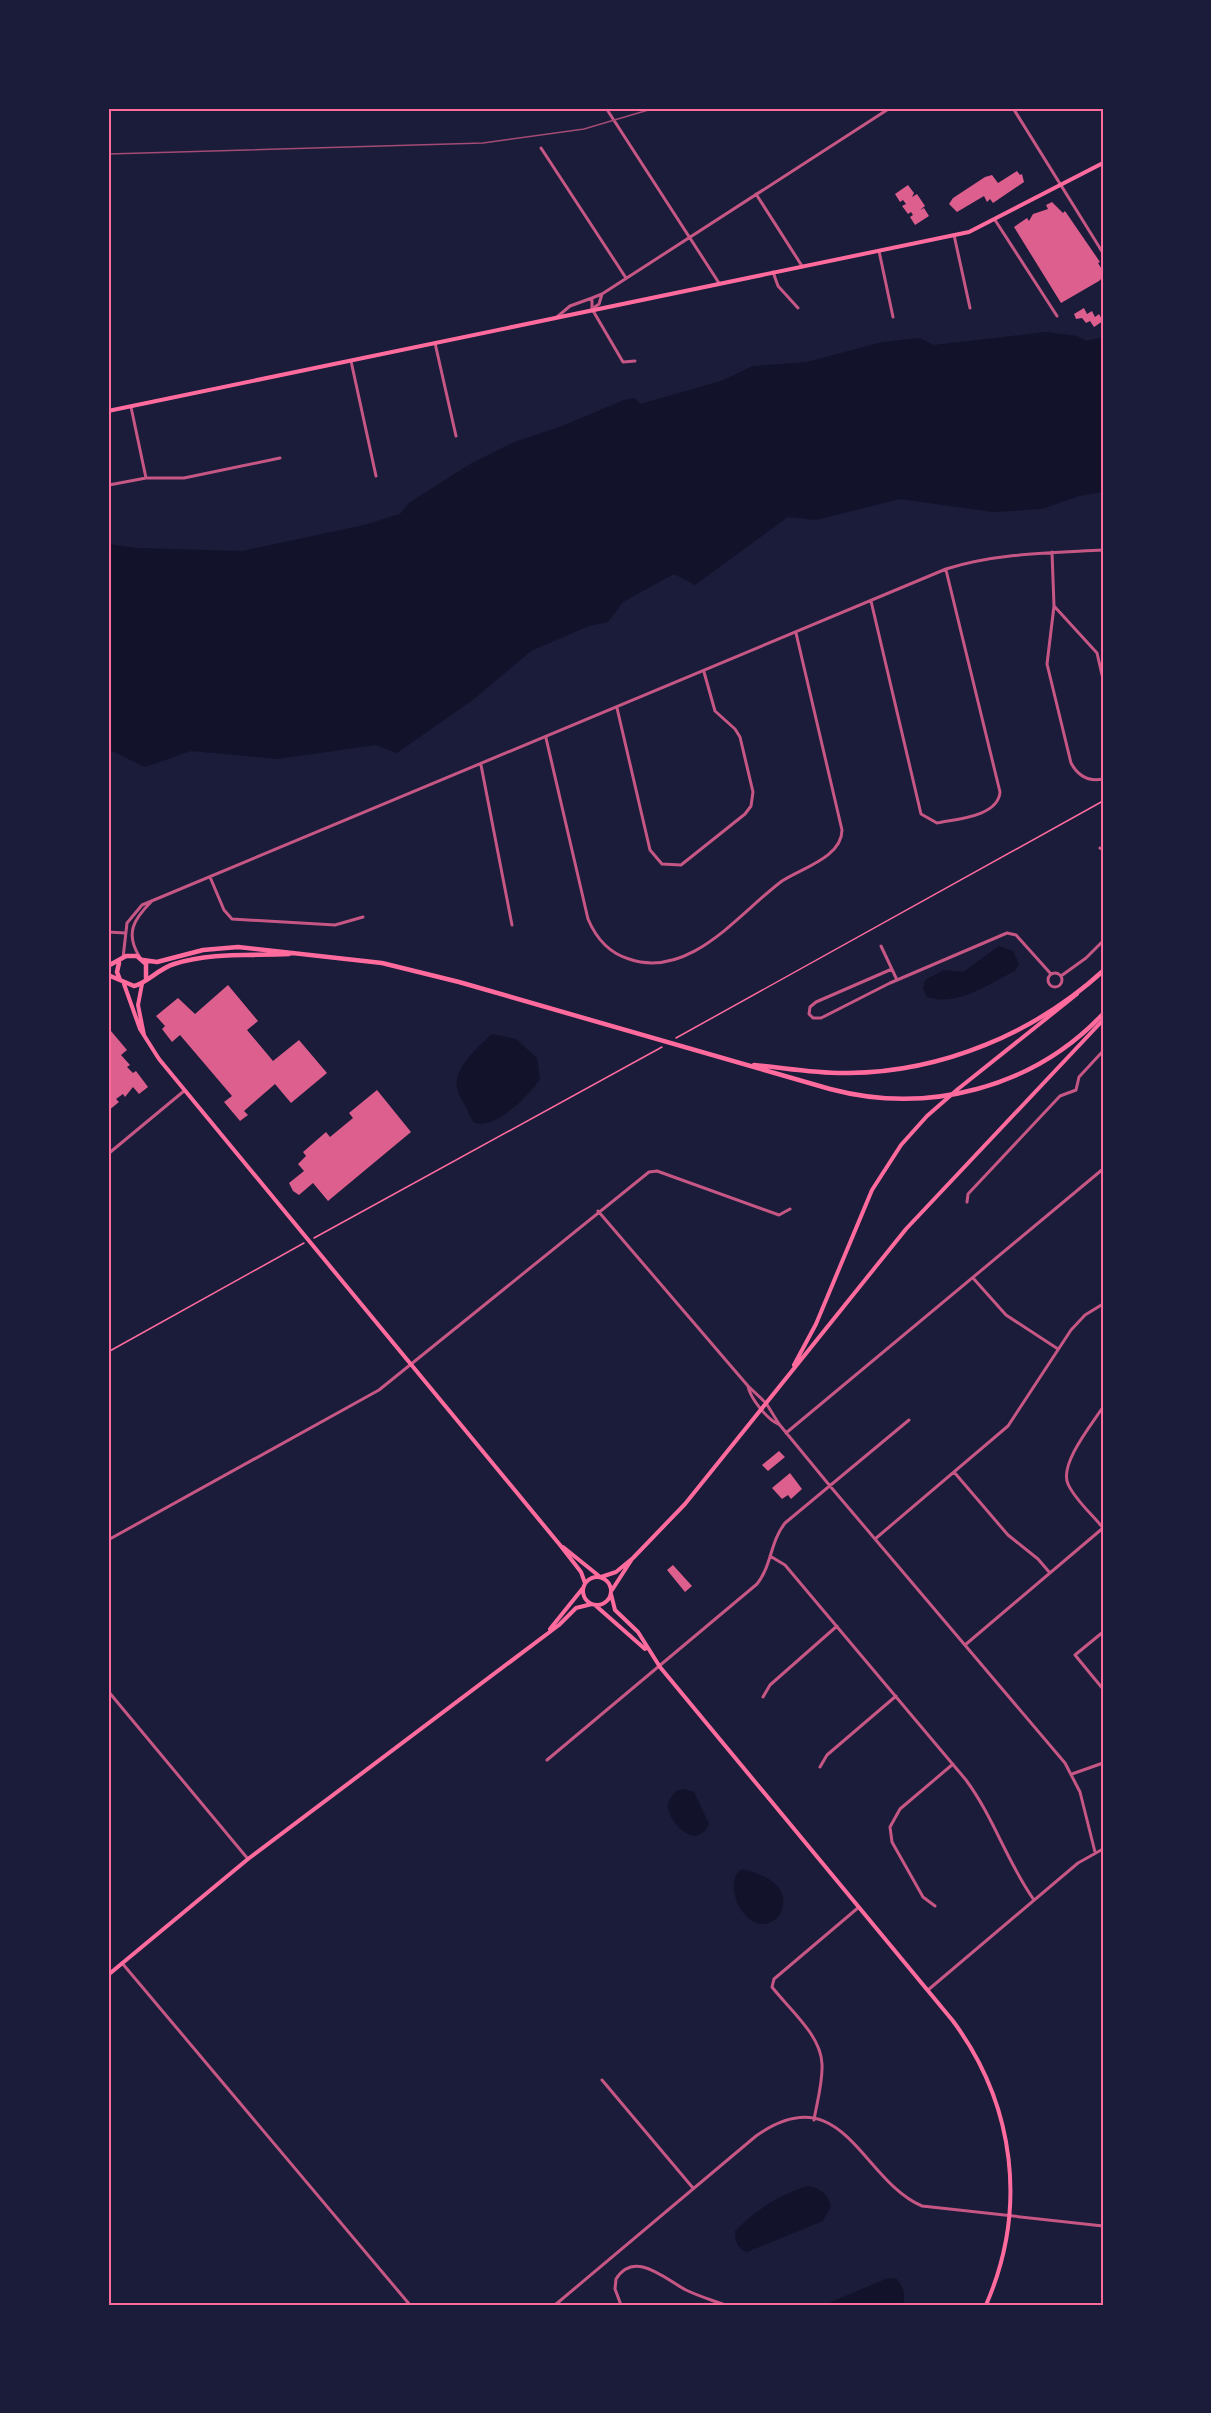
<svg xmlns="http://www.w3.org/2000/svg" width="1211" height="2413" viewBox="0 0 1211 2413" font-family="Lora,serif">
	<rect width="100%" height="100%" fill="#1b1b3a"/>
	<path fill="#12122b" d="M 1046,332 L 1077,336 L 1086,341 L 1103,337 L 1103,492 L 1079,496 L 1042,509 L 993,512 L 900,499 L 816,520 L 788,517 L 695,585 L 674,574 L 623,602 L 608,622 L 589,626 L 531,651 L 474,699 L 397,753 L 376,745 L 277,759 L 191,751 L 145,767 L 108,749 L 108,544 L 137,548 L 242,551 L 364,525 L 400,514 L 409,503 L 470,464 L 514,442 L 562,426 L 624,400 L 635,398 L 640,404 L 721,381 L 753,366 L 807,362 L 882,342 L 920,338 L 934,345 Z
		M 999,946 L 1013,951 L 1019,964 L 1015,971 C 988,984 958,1007 927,997 L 923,989 L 925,980 L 944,970 L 963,972 Z
		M 492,1034 L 516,1039 L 537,1058 L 540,1079 C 529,1096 493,1132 473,1122 C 470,1114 458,1094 457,1088 C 453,1068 480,1045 492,1034 Z
		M 684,1789 L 694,1792 L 709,1824 C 697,1851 671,1825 668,1808 C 667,1801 672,1796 676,1791 Z
		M 742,1869 C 759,1873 787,1882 783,1906 C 782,1912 779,1918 773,1921 C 746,1938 720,1882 742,1869 Z
		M 808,2186 C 821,2189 827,2193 831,2206 L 823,2221 L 747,2252 C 737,2248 735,2242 735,2231 C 756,2210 780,2194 808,2186 Z
		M 888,2278 L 897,2279 C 904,2288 905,2294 903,2305 L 824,2305 Z"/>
	<path fill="#dd5f8e" d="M 1017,171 L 1020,175 L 1022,174 L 1024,182 L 993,203 L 990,199 L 987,202 L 984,196 L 957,212 L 949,204 L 953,198 L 985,177 L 992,175 L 998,183 Z
		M 908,185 L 914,193 L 912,197 L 917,194 L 925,206 L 920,210 L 924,208 L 929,216 L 915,225 L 910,217 L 913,215 L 911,212 L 908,214 L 902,206 L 906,204 L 903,200 L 900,202 L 895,194 Z
		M 1052,202 L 1063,213 L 1065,211 L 1100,262 L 1098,263 L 1103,271 L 1103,277 L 1099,281 L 1061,303 L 1014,227 L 1027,218 L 1029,221 L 1033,214 L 1048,209 L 1046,205 Z
		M 1084,308 L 1087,314 L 1092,311 L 1095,317 L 1099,314 L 1103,321 L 1094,327 L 1090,321 L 1086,323 L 1082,318 L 1076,319 L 1074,314 Z
		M 228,985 L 258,1021 L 247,1030 L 273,1061 L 299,1040 L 327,1073 L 291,1103 L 275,1084 L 244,1111 L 248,1115 L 240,1121 L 224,1102 L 232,1096 L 180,1035 L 172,1042 L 162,1029 L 165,1026 L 156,1016 L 178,998 L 195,1014 Z
		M 111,1031 L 127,1050 L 121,1055 L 130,1065 L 127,1067 L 133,1073 L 136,1071 L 148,1087 L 139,1094 L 133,1087 L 125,1097 L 123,1094 L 116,1099 L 119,1102 L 108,1111 L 108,1034 Z
		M 377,1090 L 411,1132 L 328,1201 L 313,1183 L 299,1195 L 293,1191 L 289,1183 L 304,1171 L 298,1164 L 306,1156 L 303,1152 L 326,1132 L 330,1137 L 353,1118 L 349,1113 Z
		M 779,1451 L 785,1457 L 768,1471 L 762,1465 Z
		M 790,1473 L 802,1489 L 791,1499 L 788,1495 L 782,1499 L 772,1488 Z
		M 673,1565 L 692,1586 L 685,1592 L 667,1570 Z"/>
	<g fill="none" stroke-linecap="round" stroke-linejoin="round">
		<path stroke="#ff6b9d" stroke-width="1.5" d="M 676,1038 L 1103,801
			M 314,1238 L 662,1047
			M 108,1352 L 304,1243"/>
		<path stroke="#c65784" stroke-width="3" d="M 606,108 L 719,283
			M 1013,108 L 1103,253
			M 541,148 L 626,278
			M 756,194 L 802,266
			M 995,220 L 1057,316
			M 954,235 L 970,308
			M 879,251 L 893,317
			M 773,272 L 778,286 L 798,308
			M 592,309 L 599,304 L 602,294
			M 557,317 L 570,306 L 592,298
			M 435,343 L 456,436
			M 351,361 L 376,476
			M 635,361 L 623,362 L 592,309 L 592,298 L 602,294 L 890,108
			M 131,407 L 146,478 L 184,478 L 280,458
			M 109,485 L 146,478
			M 1052,552 L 1054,606
			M 871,601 L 921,814 L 937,823 C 955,819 998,817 1000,792 L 946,570
			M 1103,679 L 1097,653 L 1054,606 L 1047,664 L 1071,763 C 1078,776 1088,782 1103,779
			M 617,708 L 650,850 L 662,864 L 681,865 L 745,814 L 751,806 L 753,792 L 740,737 L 735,729 L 715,711 L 704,672
			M 546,738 L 588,919 C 596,938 609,953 629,959 C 690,980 739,913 782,881 C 802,868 842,857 842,830 L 796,633
			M 481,765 L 512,925
			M 1100,848 L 1103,849
			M 210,877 L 224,910 L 232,919 L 335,925 L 363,917
			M 108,932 L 125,933
			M 881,946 L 897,980
			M 139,956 C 125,933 134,919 151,902
			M 123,958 L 127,923 L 142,905 L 946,569 C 998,553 1049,553 1103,550
			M 892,969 L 816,1002 L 810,1007 L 809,1014 L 813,1018 L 821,1018 L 890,983 L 1007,933 L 1016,935 L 1051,974
			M1048 980a7 7 0 1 1 14 0a7 7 0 1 1-14 0Z
			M 1061,976 L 1086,958 L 1103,941
			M 108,1154 L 184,1091
			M 967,1202 L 968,1194 L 1060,1096 L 1076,1090 L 1079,1077 L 1103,1051
			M 598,1211 L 748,1386 L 766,1403 L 779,1424 L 830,1486 L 1065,1763 L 1080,1792 L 1095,1852
			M 973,1278 L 1006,1315 L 1058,1349
			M 748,1386 C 750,1398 767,1419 778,1424
			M 1103,1407 C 1092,1424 1059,1464 1068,1484 C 1075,1500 1092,1514 1103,1528
			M 786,1433 L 1103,1169
			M 954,1472 L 1008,1535 L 1038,1559 L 1050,1573
			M 875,1539 L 1008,1426 L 1071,1330 L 1085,1315 L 1103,1304
			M 108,1540 L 379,1390 L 649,1172 L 657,1171 L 779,1215 L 790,1209
			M 770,1556 L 785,1565 L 966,1780 C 994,1818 1007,1862 1034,1900
			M 1103,1632 L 1075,1655 L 1103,1689
			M 965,1645 L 1103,1528
			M 108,1691 L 248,1859
			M 763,1697 L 770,1685 L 837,1626
			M 547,1760 L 757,1584 C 772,1565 770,1542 785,1523 L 909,1420
			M 820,1767 L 827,1755 L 896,1696
			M 1072,1774 L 1103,1763
			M 935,1906 L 923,1897 L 892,1842 L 890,1827 L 900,1809 L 953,1764
			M 122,1963 L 410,2305
			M 928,1990 L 1078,1863 L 1103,1849
			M 602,2080 L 693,2188
			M 814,2120 C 817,2102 823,2082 822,2064 C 821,2035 789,2009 772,1987 L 774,1979 L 859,1907
			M 555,2305 L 756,2136 C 843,2075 861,2180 922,2206 L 1103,2226
			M 621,2305 L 615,2289 L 616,2279 C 635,2249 666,2280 686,2290 C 698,2296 712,2300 725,2305"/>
		<path stroke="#ff6b9d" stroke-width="4" d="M 108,411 L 969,232 L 1103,163
			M 124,984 L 140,1029 L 159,1059 L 560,1545 L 581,1572 L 585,1583
			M 142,984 L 138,1005 L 144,1035
			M 794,1365 L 816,1324 L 872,1190 L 901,1145 L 927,1116 L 958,1089 L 1077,994
			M 563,1547 L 599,1576
			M 601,1577 L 616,1572 L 633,1558 L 685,1504 L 906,1229 L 1103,1020
			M583 1591a14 14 0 1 1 28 0a14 14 0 1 1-28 0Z
			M 612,1590 L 632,1559
			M 611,1594 L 615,1610 L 638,1632 L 660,1667 L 953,2021 C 1015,2105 1028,2209 986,2305
			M 595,1605 L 645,1649
			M 550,1629 L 583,1588
			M 108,1975 L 248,1859 L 559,1625 L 576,1608 L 592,1604"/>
		<path stroke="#ff6b9d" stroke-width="4.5" d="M 143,960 L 157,962 L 203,950 L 238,947 L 382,963 L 459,982 L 830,1089 C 928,1115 1033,1088 1103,1014
			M 119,963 L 117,972 L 120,980
			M 108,966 L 126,956 L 137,956 L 146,964 L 146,978
			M 108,975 L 134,986 C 147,983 158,969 174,964 C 211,952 250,956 289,954
			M 754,1065 C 786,1068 817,1074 849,1073 C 942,1072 1035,1033 1103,971"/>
		<path stroke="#a44b75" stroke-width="1.5" d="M 108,154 L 483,143 L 584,129 L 655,108"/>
	</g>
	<rect width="1211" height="2413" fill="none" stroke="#1b1b3a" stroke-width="219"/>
	<rect x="110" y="110" width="992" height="2194" fill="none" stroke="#ff6b9d" stroke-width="2"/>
</svg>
